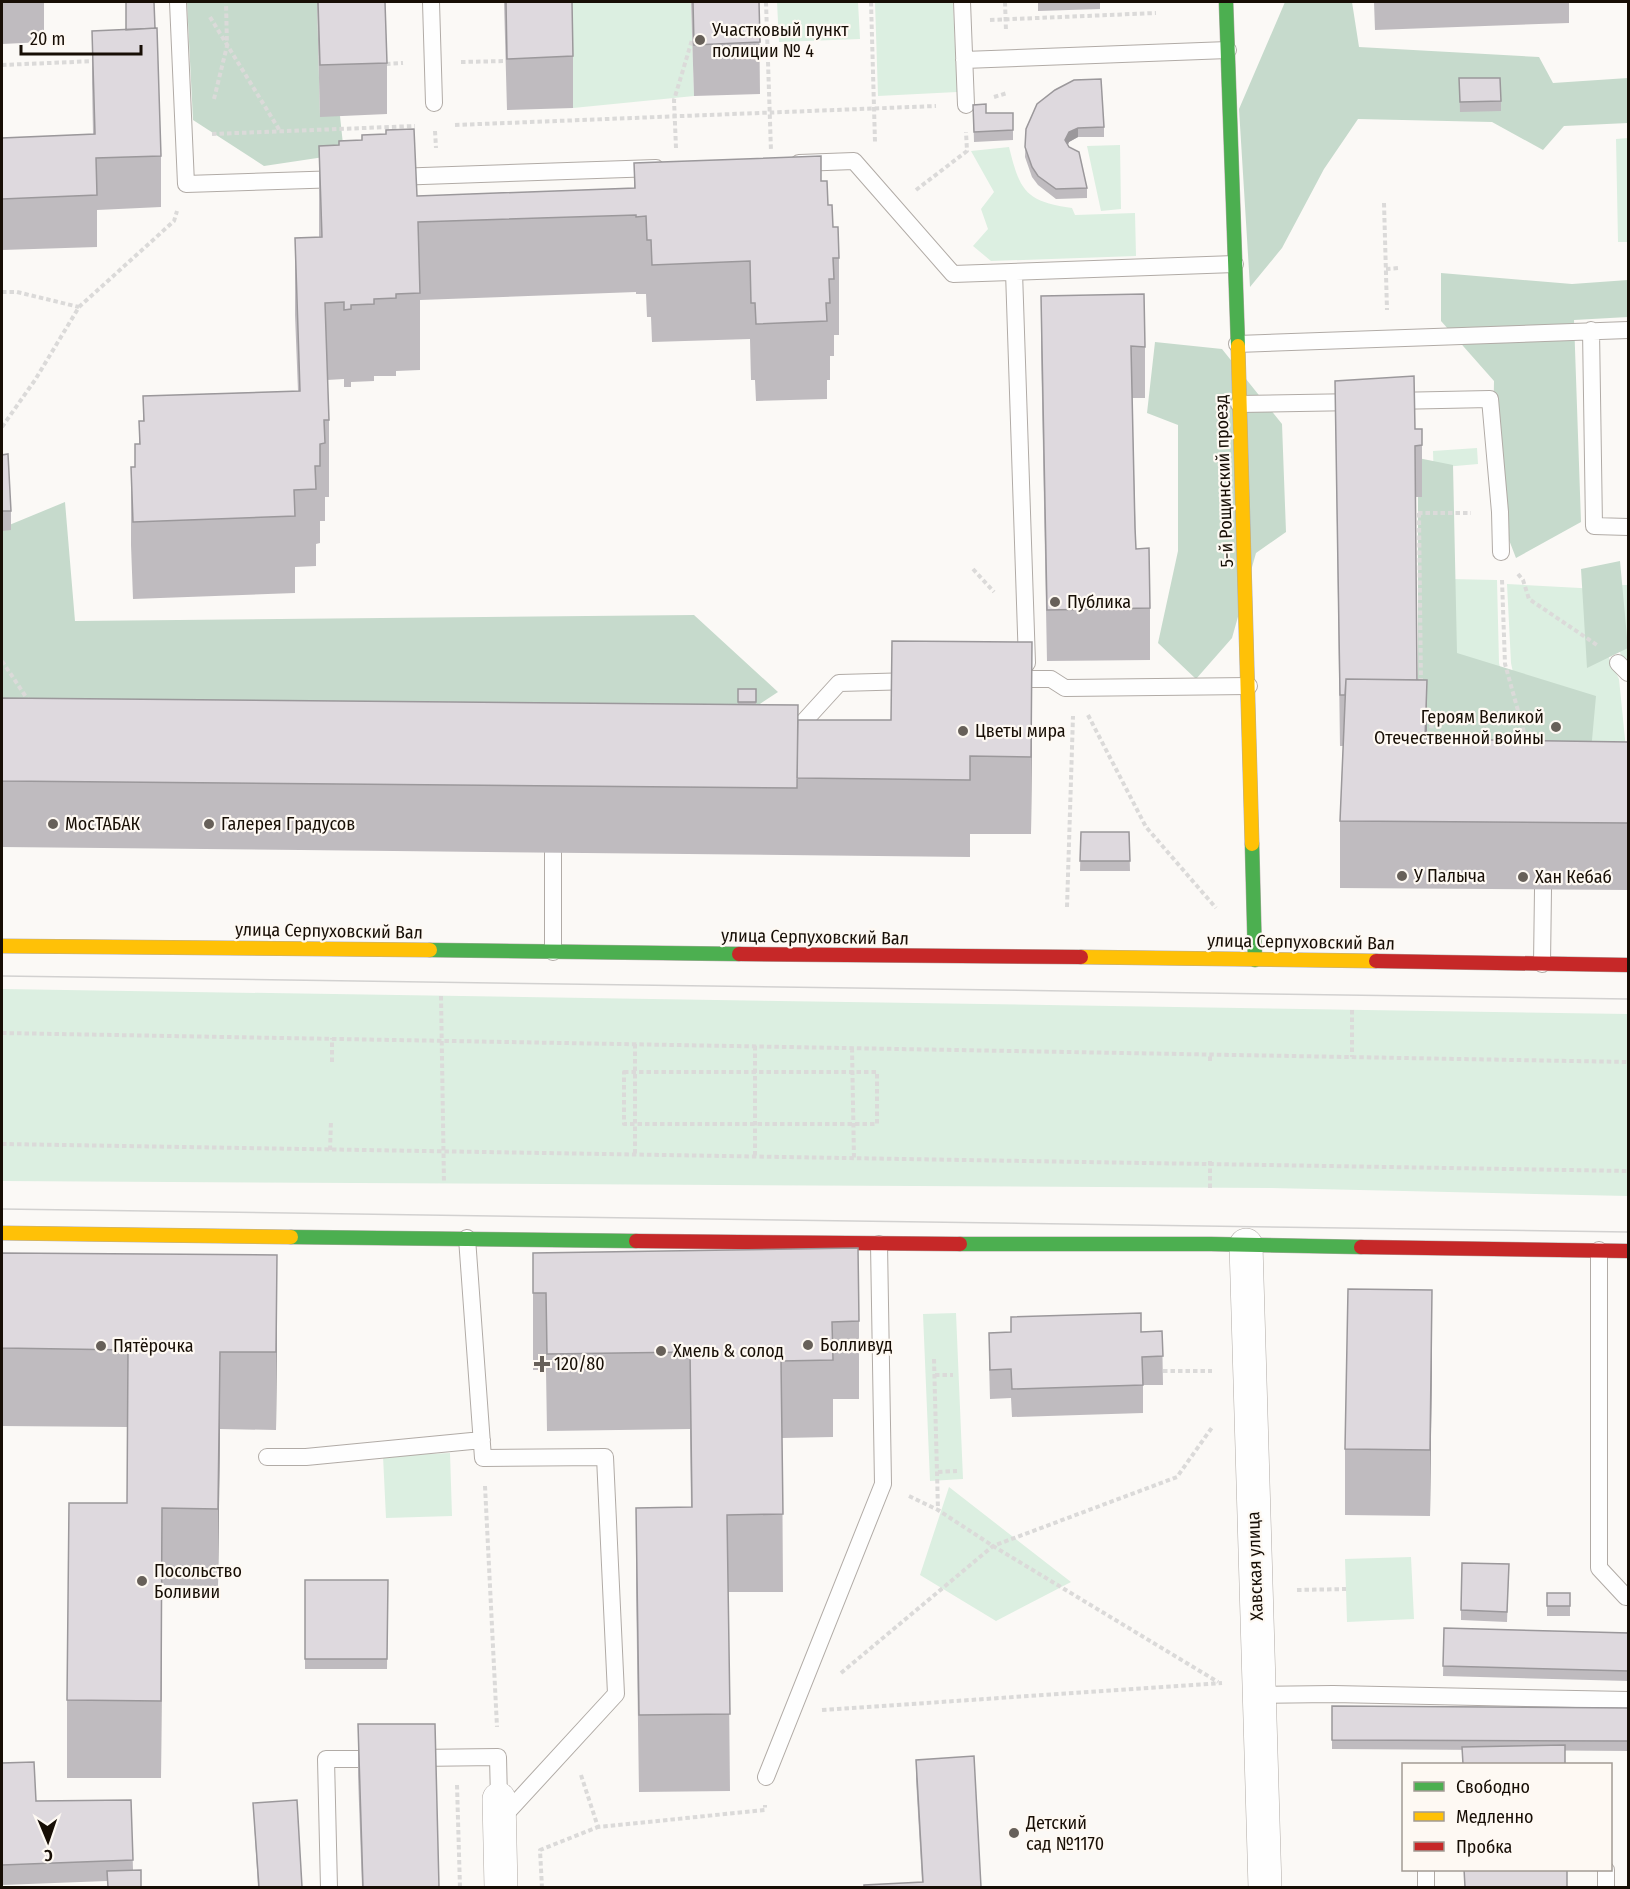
<svg xmlns="http://www.w3.org/2000/svg" width="1630" height="1889" viewBox="0 0 1630 1889" font-family="'Fira Sans Condensed',sans-serif">
	<rect width="100%" height="100%" fill="#fbf9f6"/>
	<path fill="#dcefe1" d="M 570,2 L 691,2 L 694,96 L 573,108 Z
		M 777,2 L 858,2 L 860,39 L 779,42 Z
		M 875,2 L 953,2 L 957,92 L 878,96 Z
		M 1628,138 L 1628,242 L 1618,242 L 1616,139 Z
		M 1120,145 L 1121,209 L 1101,211 L 1087,146 Z
		M 1009,147 C 1020,191 1025,201 1072,208 L 1075,215 L 1135,213 L 1136,256 L 991,261 L 973,246 L 988,229 L 981,209 L 994,192 L 971,151 Z
		M 1477,448 L 1478,464 L 1444,467 L 1449,579 L 1497,580 L 1499,663 L 1513,721 L 1441,723 L 1433,451 Z
		M 1507,584 L 1599,589 L 1605,644 L 1610,661 L 1619,679 L 1627,759 L 1523,721 L 1511,663 Z
		M 1611,585 L 1628,585 L 1628,662 L 1623,662 L 1617,642 Z
		M 2,989 L 1628,1014 L 1628,1196 L 1271,1188 L 2,1181 Z
		M 956,1313 L 963,1479 L 930,1481 L 923,1314 Z
		M 450,1453 L 452,1516 L 386,1518 L 383,1456 Z
		M 949,1487 L 1071,1582 L 996,1621 L 920,1575 Z
		M 1411,1557 L 1414,1619 L 1347,1622 L 1345,1559 Z"/>
	<path fill="#c6dacc" d="M 187,2 L 317,2 L 320,116 L 340,116 L 344,154 L 264,166 L 193,120 Z
		M 1285,2 L 1352,2 L 1359,47 L 1539,57 L 1553,83 L 1628,78 L 1628,123 L 1564,126 L 1543,150 L 1492,122 L 1358,119 L 1324,169 L 1282,248 L 1250,287 L 1239,109 Z
		M 1441,273 L 1572,284 L 1628,280 L 1628,317 L 1574,320 L 1581,522 L 1516,558 L 1492,496 L 1494,381 L 1441,321 Z
		M 1155,342 L 1222,349 L 1282,424 L 1286,532 L 1256,553 L 1232,638 L 1196,679 L 1158,643 L 1178,551 L 1178,425 L 1147,413 Z
		M 1418,458 L 1453,465 L 1457,653 L 1596,696 L 1591,751 L 1418,735 Z
		M 65,502 L 75,621 L 694,615 L 778,692 L 700,743 L 2,742 L 2,528 Z
		M 1620,561 L 1628,648 L 1587,668 L 1581,569 Z"/>
	<g fill="none" stroke-linecap="round" stroke-linejoin="round">
		<defs>
			<path id="lane" d="M 178,2 L 186,184 L 341,179
				M 431,2 L 434,103
				M 962,2 L 966,105
				M 964,60 L 1228,50
				M 799,163 L 854,161 L 953,274 L 1235,264
				M 394,177 L 656,168
				M 1014,272 L 1027,663
				M 1591,330 L 1594,526 L 1628,527
				M 1237,344 L 1628,330
				M 1392,401 L 1490,399 L 1500,512 L 1501,552
				M 1239,404 L 1358,402
				M 1618,663 L 1628,673
				M 1011,679 L 1051,679 L 1065,688 L 1249,686
				M 788,728 L 798,728 L 839,683 L 913,681
				M 553,853 L 553,952
				M 1542,964 L 1543,889
				M 467,1238 L 483,1458 L 605,1457 L 616,1694 L 502,1818
				M 1599,1250 L 1599,1568 L 1626,1597 L 1628,1597
				M 267,1457 L 306,1457 L 482,1440
				M 1259,1695 L 1333,1694 L 1628,1700
				M 415,1758 L 498,1757 L 499,1799
				M 766,1777 L 883,1484 L 879,1244
				M 1426,1870 L 1426,1888
				M 1606,1870 L 1606,1888
				M 329,1888 L 326,1759 L 380,1759"/>
			<path id="street" d="M 1246,1245 L 1265,1888
				M 499,1799 L 501,1888"/>
			<path id="fast" d="M 1226,2 L 1238,346
				M 1252,844 L 1255,960
				M 430,950 L 739,954
				M 291,1237 L 636,1241
				M 960,1244 L 1211,1244 L 1361,1247"/>
			<path id="slow" d="M 1238,346 L 1252,844
				M 2,946 L 430,950
				M 1081,957 L 1376,961
				M 2,1233 L 291,1237"/>
			<path id="jam" d="M 739,954 L 1081,957
				M 1376,961 L 1628,965
				M 636,1241 L 960,1244
				M 1361,1247 L 1628,1251"/>
		</defs>
		<use href="#lane" stroke="#b1aba6" stroke-width="18"/>
		<use href="#street" stroke="#b1aba6" stroke-width="34"/>
		<use href="#fast" stroke="#b1aba6" stroke-width="15"/>
		<use href="#slow" stroke="#b1aba6" stroke-width="15"/>
		<use href="#jam" stroke="#b1aba6" stroke-width="15"/>
		<path stroke="#dbdad9" stroke-width="4" stroke-dasharray="4.5 3" stroke-linecap="butt" d="M 766,2 L 771,151
			M 871,2 L 875,142
			M 1005,2 L 1006,31
			M 210,17 L 280,131
			M 990,20 L 1156,13
			M 461,62 L 506,61
			M 386,64 L 403,63
			M 2,65 L 96,61
			M 994,97 L 1007,93
			M 214,99 L 227,46 L 226,2
			M 455,125 L 936,106
			M 435,131 L 436,148
			M 212,134 L 415,126
			M 676,148 L 674,100 L 692,40
			M 916,190 L 967,151 L 966,132
			M 1384,203 L 1387,310
			M 1386,269 L 1399,268
			M 2,292 L 17,292 L 79,307
			M 2,427 L 35,380 L 79,307 L 174,221 L 177,211
			M 1418,513 L 1471,513
			M 1419,513 L 1421,683
			M 973,569 L 994,592
			M 1518,574 L 1523,580 L 1529,599 L 1597,645
			M 1502,580 L 1505,664 L 1527,743
			M 2,661 L 30,703
			M 1088,715 L 1146,827 L 1216,908
			M 1425,720 L 1429,726 L 1440,727 L 1445,743
			M 1067,907 L 1073,716
			M 441,996 L 444,1183
			M 1352,1010 L 1352,1057
			M 2,1033 L 1628,1062
			M 635,1044 L 635,1155
			M 755,1046 L 755,1157
			M 852,1048 L 854,1158
			M 1210,1061 L 1210,1054
			M 332,1062 L 332,1038
			M 624,1072 L 877,1072 L 877,1124 L 624,1124 Z
			M 2,1144 L 1628,1171
			M 330,1150 L 331,1121
			M 1210,1188 L 1210,1159
			M 934,1359 L 938,1510
			M 1163,1371 L 1212,1371
			M 935,1375 L 953,1375
			M 938,1472 L 957,1471
			M 485,1486 L 497,1727
			M 909,1496 L 938,1510 L 993,1546 L 1218,1682
			M 1297,1590 L 1346,1589
			M 841,1673 L 993,1546 L 1177,1477 L 1213,1426
			M 822,1710 L 1222,1683
			M 581,1775 L 598,1827 L 765,1810 L 765,1805
			M 457,1785 L 460,1888
			M 542,1888 L 540,1850 L 598,1827"/>
		<use href="#lane" stroke="#fefefe" stroke-width="16"/>
		<use href="#street" stroke="#fefefe" stroke-width="33"/>
		<use href="#fast" stroke="#4caf50" stroke-width="14"/>
		<use href="#slow" stroke="#ffc107" stroke-width="14"/>
		<use href="#jam" stroke="#c62828" stroke-width="14"/>
		<path stroke="#d2d1d0" stroke-width="1.5" d="M 2,976 L 1628,999
			M 2,1209 L 1628,1232"/>
	</g>
	<path fill="#bfbbbf" d="M 2,2 L 44,2 L 44,42 L 2,44 Z
		M 317,2 L 385,2 L 387,63 L 387,114 L 320,117 Z
		M 504,2 L 572,2 L 573,56 L 573,108 L 507,110 Z
		M 691,2 L 759,2 L 760,94 L 694,96 Z
		M 1038,2 L 1100,2 L 1100,9 L 1038,11 Z
		M 1374,2 L 1569,2 L 1569,23 L 1375,30 Z
		M 126,30 L 161,156 L 161,207 L 97,210 L 97,247 L 2,250 L 2,138 L 93,134 L 92,83 L 92,31 Z
		M 1459,78 L 1501,101 L 1501,111 L 1460,112 Z
		M 973,105 L 986,113 L 1013,113 L 1013,140 L 974,142 Z
		M 1104,127 L 1104,137 L 1078,137 L 1069,142 L 1068,145 L 1087,188 L 1087,198 L 1056,199 L 1038,185 L 1032,177 L 1025,157 L 1026,129 Z
		M 339,145 L 417,196 L 634,188 L 634,163 L 821,181 L 833,227 L 839,258 L 839,335 L 834,335 L 834,356 L 830,356 L 830,380 L 827,380 L 827,399 L 756,401 L 755,380 L 751,380 L 750,339 L 652,342 L 651,317 L 647,317 L 646,294 L 636,294 L 636,292 L 420,300 L 420,370 L 396,371 L 396,376 L 374,376 L 374,381 L 351,382 L 351,387 L 344,387 L 344,379 L 327,380 L 329,420 L 329,497 L 325,497 L 325,521 L 320,521 L 320,543 L 316,544 L 316,566 L 295,567 L 295,593 L 133,599 L 131,545 L 131,467 L 135,467 L 135,444 L 139,444 L 139,421 L 143,421 L 143,396 L 298,391 L 295,315 L 295,238 L 319,237 L 319,146 Z
		M 1041,296 L 1145,347 L 1145,398 L 1132,398 L 1136,549 L 1150,608 L 1150,660 L 1047,661 L 1041,347 Z
		M 1335,381 L 1415,429 L 1422,429 L 1422,497 L 1415,497 L 1417,680 L 1427,739 L 1629,742 L 1629,890 L 1340,888 L 1340,821 L 1343,746 L 1340,746 Z
		M 2,455 L 11,511 L 11,530 L 2,531 Z
		M 738,689 L 756,689 L 756,705 L 798,720 L 1032,720 L 1031,834 L 970,834 L 970,857 L 2,847 L 2,698 L 738,705 Z
		M 1081,832 L 1129,832 L 1130,871 L 1080,871 Z
		M 2,1253 L 277,1332 L 276,1430 L 220,1429 L 218,1586 L 162,1585 L 161,1778 L 67,1778 L 67,1700 L 127,1503 L 128,1427 L 2,1426 Z
		M 533,1253 L 859,1321 L 859,1399 L 833,1399 L 833,1437 L 782,1438 L 783,1592 L 728,1592 L 730,1791 L 639,1792 L 636,1585 L 636,1508 L 691,1507 L 690,1429 L 547,1431 L 546,1370 L 533,1370 Z
		M 1011,1317 L 1141,1332 L 1162,1331 L 1163,1385 L 1143,1385 L 1143,1413 L 1012,1417 L 1011,1398 L 990,1399 L 989,1361 L 989,1333 L 1011,1332 Z
		M 1432,1357 L 1430,1516 L 1345,1515 L 1345,1449 Z
		M 1509,1564 L 1507,1622 L 1461,1620 L 1461,1610 Z
		M 305,1580 L 388,1580 L 387,1669 L 305,1669 Z
		M 1547,1593 L 1570,1593 L 1570,1616 L 1547,1616 Z
		M 1444,1628 L 1629,1633 L 1629,1681 L 1443,1676 Z
		M 1332,1706 L 1629,1708 L 1629,1751 L 1332,1749 Z
		M 358,1724 L 439,1887 L 362,1887 L 358,1776 Z
		M 916,1760 L 981,1887 L 922,1882 L 916,1779 Z
		M 2,1763 L 36,1801 L 131,1800 L 133,1870 L 107,1881 L 2,1885 Z
		M 253,1803 L 302,1887 L 258,1887 Z"/>
	<path fill="#9b989b" d="M 1078,128 L 1078,137 L 1069,142 L 1065,150 L 1065,140 L 1069,132 Z
		M 1032,642 L 1032,720 L 1031,834 L 1031,757 Z
		M 1427,680 L 1427,747 L 1425,739 Z
		M 277,1255 L 277,1332 L 276,1430 L 276,1352 Z
		M 1432,1290 L 1432,1357 L 1430,1516 L 1430,1450 Z
		M 220,1352 L 220,1429 L 218,1586 L 218,1509 Z
		M 162,1508 L 162,1585 L 161,1778 L 161,1701 Z"/>
	<path fill="#ded9de" stroke="#9b989b" stroke-width="1.5" d="M 126,2 L 154,2 L 155,28 L 126,30 Z
		M 318,2 L 385,2 L 387,63 L 320,65 Z
		M 506,2 L 572,2 L 573,56 L 507,59 Z
		M 693,2 L 759,2 L 760,42 L 694,45 Z
		M 157,28 L 161,156 L 96,158 L 97,195 L 2,199 L 2,138 L 95,134 L 92,31 Z
		M 1459,78 L 1500,78 L 1501,101 L 1460,102 Z
		M 1101,79 L 1104,127 L 1078,128 L 1069,132 L 1065,140 L 1069,147 L 1079,152 L 1087,188 L 1056,189 L 1038,176 L 1032,167 L 1025,147 L 1026,129 L 1037,104 L 1055,90 L 1074,80 Z
		M 986,104 L 986,113 L 1013,113 L 1013,130 L 974,132 L 973,105 Z
		M 414,129 L 417,196 L 635,188 L 634,163 L 821,156 L 821,181 L 827,181 L 828,205 L 832,205 L 833,227 L 838,227 L 839,258 L 833,258 L 834,279 L 829,279 L 830,303 L 826,303 L 827,321 L 756,324 L 755,303 L 751,303 L 750,261 L 652,265 L 651,240 L 647,240 L 646,216 L 636,217 L 636,215 L 418,222 L 420,293 L 396,294 L 396,298 L 374,299 L 374,304 L 351,305 L 351,309 L 344,310 L 344,302 L 325,303 L 329,420 L 324,420 L 325,443 L 320,444 L 320,466 L 315,466 L 316,489 L 294,490 L 295,516 L 133,522 L 131,467 L 135,467 L 135,444 L 140,444 L 139,421 L 144,421 L 143,396 L 300,391 L 295,238 L 322,237 L 319,146 L 339,145 L 339,141 L 362,140 L 362,135 L 386,134 L 386,130 Z
		M 1144,294 L 1145,347 L 1131,346 L 1135,528 L 1136,549 L 1149,548 L 1150,608 L 1047,610 L 1041,296 Z
		M 1414,376 L 1415,429 L 1422,429 L 1422,445 L 1415,446 L 1417,680 L 1346,679 L 1345,695 L 1340,695 L 1335,381 Z
		M 8,454 L 11,511 L 2,511 L 2,455 Z
		M 892,641 L 1032,642 L 1031,757 L 970,756 L 970,780 L 797,778 L 798,720 L 891,720 Z
		M 1346,679 L 1427,680 L 1425,739 L 1629,742 L 1629,823 L 1340,821 Z
		M 738,689 L 756,689 L 756,702 L 738,702 Z
		M 2,698 L 798,705 L 797,788 L 2,781 Z
		M 1081,832 L 1129,832 L 1130,861 L 1080,861 Z
		M 858,1248 L 859,1321 L 832,1322 L 833,1360 L 781,1361 L 783,1514 L 727,1515 L 730,1714 L 639,1715 L 636,1508 L 692,1507 L 690,1352 L 547,1354 L 546,1293 L 533,1293 L 533,1253 Z
		M 2,1253 L 277,1255 L 276,1352 L 220,1352 L 218,1509 L 162,1508 L 161,1701 L 67,1700 L 69,1503 L 127,1503 L 128,1350 L 2,1348 Z
		M 1348,1289 L 1432,1290 L 1430,1450 L 1345,1449 Z
		M 1141,1313 L 1141,1332 L 1162,1331 L 1163,1356 L 1142,1357 L 1143,1385 L 1012,1389 L 1011,1369 L 990,1370 L 989,1333 L 1011,1332 L 1011,1317 Z
		M 1462,1563 L 1509,1564 L 1507,1612 L 1461,1610 Z
		M 305,1580 L 388,1580 L 387,1659 L 305,1659 Z
		M 1547,1593 L 1570,1593 L 1570,1606 L 1547,1606 Z
		M 1444,1628 L 1629,1633 L 1629,1671 L 1443,1666 Z
		M 1332,1706 L 1629,1708 L 1629,1741 L 1332,1740 Z
		M 358,1724 L 435,1724 L 439,1887 L 363,1887 Z
		M 1565,1745 L 1565,1764 L 1463,1764 L 1462,1747 Z
		M 974,1756 L 981,1887 L 864,1887 L 864,1885 L 923,1882 L 916,1760 Z
		M 34,1762 L 36,1801 L 131,1800 L 133,1860 L 2,1865 L 2,1763 Z
		M 297,1800 L 302,1887 L 259,1887 L 253,1803 Z
		M 1464,1869 L 1567,1869 L 1567,1887 L 1465,1887 Z
		M 141,1870 L 141,1887 L 108,1887 L 107,1871 Z"/>
	<g fill="#676059" stroke="#fef9f3" stroke-width="2">
		<circle cx="700" cy="40" r="6"/>
		<circle cx="1055" cy="602" r="6"/>
		<circle cx="1556" cy="727" r="6"/>
		<circle cx="963" cy="731" r="6"/>
		<circle cx="53" cy="824" r="6"/>
		<circle cx="209" cy="824" r="6"/>
		<circle cx="1402" cy="876" r="6"/>
		<circle cx="1523" cy="877" r="6"/>
		<circle cx="808" cy="1345" r="6"/>
		<circle cx="101" cy="1346" r="6"/>
		<circle cx="661" cy="1351" r="6"/>
		<path d="M539 1355h6v6h6v6h-6v6h-6v-6h-6v-6h6z"/>
		<circle cx="142" cy="1581" r="6"/>
		<circle cx="1014" cy="1833" r="6"/>
	</g>
	<g text-anchor="middle" stroke-width="4.5" stroke-linejoin="round" paint-order="stroke">
		<g font-size="18" fill="#170e05" stroke="#fef9f3" text-anchor="start">
			<text x="712" y="36">Участковый пункт<tspan x="712" dy="21">полиции № 4</tspan></text>
			<text x="1067" y="608">Публика</text>
			<text x="1544" y="723" text-anchor="end">Героям Великой<tspan x="1544" dy="21">Отечественной войны</tspan></text>
			<text x="975" y="737">Цветы мира</text>
			<text x="65" y="830">МосТАБАК</text>
			<text x="221" y="830">Галерея Градусов</text>
			<text x="1414" y="882">У Палыча</text>
			<text x="1535" y="883">Хан Кебаб</text>
			<text x="820" y="1351">Болливуд</text>
			<text x="113" y="1352">Пятёрочка</text>
			<text x="673" y="1357">Хмель &amp; солод</text>
			<text x="554" y="1370">120/80</text>
			<text x="154" y="1577">Посольство<tspan x="154" dy="21">Боливии</tspan></text>
			<text x="1026" y="1829">Детский<tspan x="1026" dy="21">сад №1170</tspan></text>
		</g>
		<g font-size="18" fill="#170e05" stroke="#fef9f3">
			<text transform="translate(1224 481) rotate(-92)" y="6">5-й Рощинский проезд</text>
			<text transform="translate(329 931) rotate(1)" y="6">улица Серпуховский Вал</text>
			<text transform="translate(815 937) rotate(1)" y="6">улица Серпуховский Вал</text>
			<text transform="translate(1301 942) rotate(1)" y="6">улица Серпуховский Вал</text>
			<text transform="translate(1255 1566) rotate(-92)" y="6">Хавская улица</text>
		</g>
	</g>
	<rect width="1630" height="1889" fill="none" stroke="#170e05" stroke-width="6"/>
	<rect x="1402" y="1763" width="210" height="108" fill="#fef9f3" stroke="#a29b94" stroke-width="1.5"/>
	<rect x="1414" y="1782" width="30" height="9" fill="#4caf50" stroke="#a29b94" stroke-width="1.5"/>
	<text x="1456" y="1793" font-size="18" fill="#170e05">Свободно</text>
	<rect x="1414" y="1812" width="30" height="9" fill="#ffc107" stroke="#a29b94" stroke-width="1.5"/>
	<text x="1456" y="1823" font-size="18" fill="#170e05">Медленно</text>
	<rect x="1414" y="1842" width="30" height="9" fill="#c62828" stroke="#a29b94" stroke-width="1.5"/>
	<text x="1456" y="1853" font-size="18" fill="#170e05">Пробка</text>
	<g transform="translate(48 1841) rotate(178)" stroke="#fef9f3" stroke-width="4.5" paint-order="stroke">
	<path d="M0-4.5L10 22L0 15L-10 22Z" fill="#170e05"/>
	<text y="-9" font-size="16" font-weight="bold" text-anchor="middle" fill="#170e05">С</text>
	</g>
	<path d="M21 45v9h120v-9" fill="none" stroke="#170e05" stroke-width="3"/>
	<text x="30" y="45" font-size="18" fill="#170e05" stroke="#fef9f3" stroke-width="4.5" paint-order="stroke">20 m</text>
</svg>
